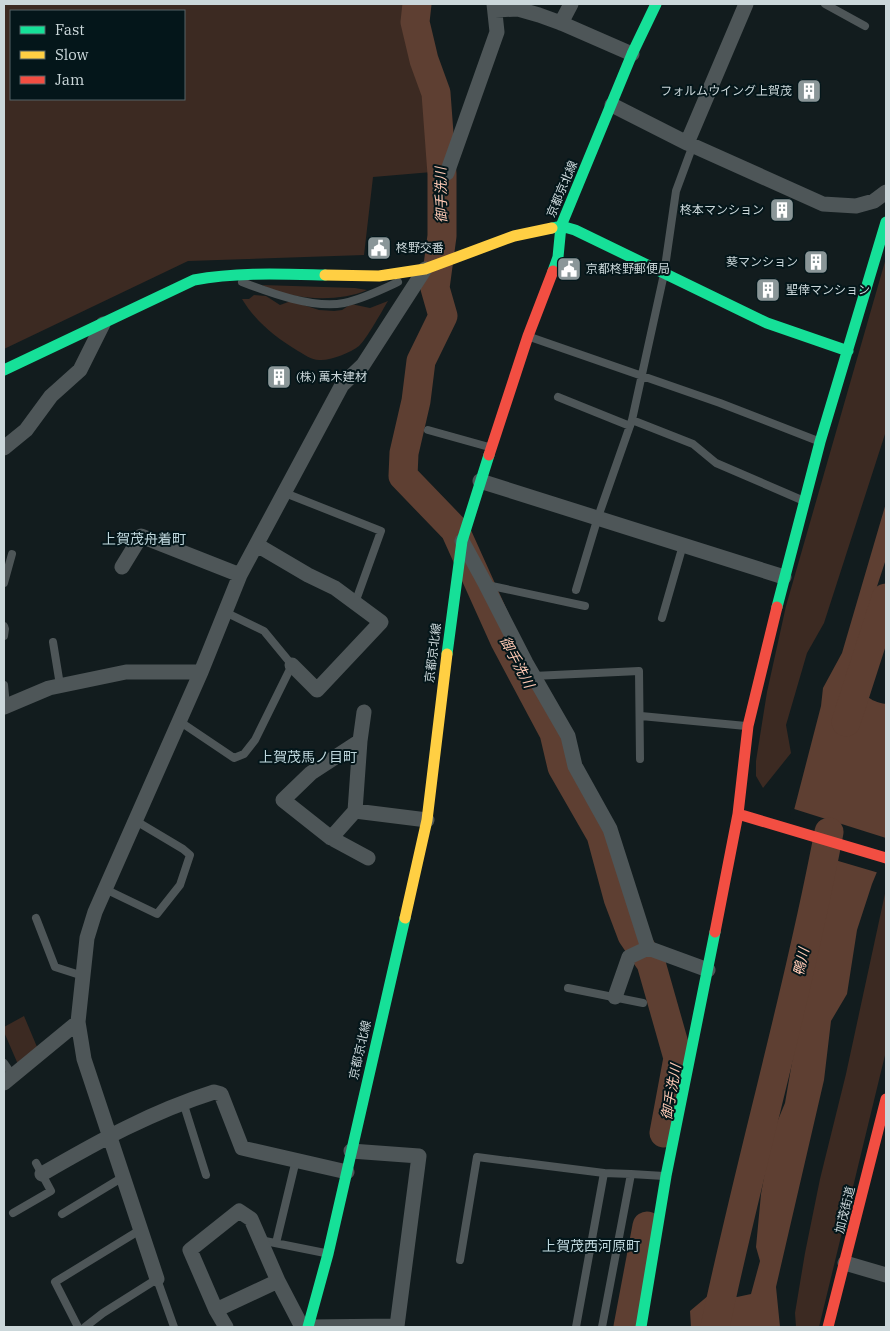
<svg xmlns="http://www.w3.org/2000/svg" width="890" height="1331" viewBox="0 0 890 1331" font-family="'IBM Plex Serif','Noto Sans JP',serif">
	<rect width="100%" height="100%" fill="#121c1e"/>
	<path fill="#3c2a22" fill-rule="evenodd" d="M 4,4 L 412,4 L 413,40 L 432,100 L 432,172 L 373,177 L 364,255 L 188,261 L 4,349 ZM 11,11 L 184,11 L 184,99 L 11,99 Z
		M 886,258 L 886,431 L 824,623 L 807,653 L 786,725 L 791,753 L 763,788 L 756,776 L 756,761 L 767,692 L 786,606 Z
		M 262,285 L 355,288 L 367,290 C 338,303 290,300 262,285 Z
		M 254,295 L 266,296 L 280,305 L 291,301 L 319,310 L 334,311 L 342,310 L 351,304 L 370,308 L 388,301 C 382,311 366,340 359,346 C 350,353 330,361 319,360 C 311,360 304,354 298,351 C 275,337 256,322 242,299 L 249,299 Z
		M 886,889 L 886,1051 L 819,1327 L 796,1327 L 795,1313 L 805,1253 L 820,1179 L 846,1074 Z
		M 24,1016 L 40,1054 L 20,1069 L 4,1032 L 4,1027 Z"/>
	<path fill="#5e3f32" d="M 886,503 L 886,559 L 868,614 L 861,646 L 856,681 C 865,695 868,701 886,704 L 886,850 L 872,884 L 857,930 L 847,994 L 831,1021 L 824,1080 L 776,1287 L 780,1327 L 691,1327 L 690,1311 L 709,1295 L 737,1297 L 751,1294 L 760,1261 L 756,1247 L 761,1194 L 771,1137 L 785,1103 L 821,894 L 821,851 L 793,814 L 821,706 L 823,688 L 842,653 Z"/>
	<path fill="#121c1e" d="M 791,808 L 886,838 L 886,856 L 879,873 L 818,855 L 818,852 L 790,815 Z"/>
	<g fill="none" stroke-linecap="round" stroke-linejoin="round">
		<path stroke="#5e3f32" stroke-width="29" d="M 417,4 L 415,22 L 424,60 L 436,93 L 442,174 L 442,236 L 435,288 L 443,316 L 421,361 L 416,401 L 404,453 L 403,476 L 455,530 L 505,641 L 554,733 L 562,767 L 601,835 L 618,898 L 632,935 L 651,963 L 678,1058 L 664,1133
			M 846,722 L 886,598
			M 628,1327 L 647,1226
			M 715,1327 C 750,1162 797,999 829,832"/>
		<path stroke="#4e5658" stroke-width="8" d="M 825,4 L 865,26
			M 242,282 C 270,293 314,309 344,303 C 363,299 381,290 398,282
			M 530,337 L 720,403 L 818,441
			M 558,397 L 630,426
			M 632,420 L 693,444 L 716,463 L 804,501
			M 428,430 L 489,447
			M 285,493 L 381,531 L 355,603
			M 4,583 L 12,554
			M 487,585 L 585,606
			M 576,590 L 598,517 L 632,420 L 664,274 L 676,191 L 693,145
			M 662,618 L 683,545
			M 4,626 L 5,629 L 4,636
			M 53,642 L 60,685
			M 533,676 L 639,671 L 640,759
			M 4,685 L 6,706
			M 641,716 L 746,726
			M 179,721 L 234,758 L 244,754 L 255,740 L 292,665 L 264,631 L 225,612
			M 105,889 L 157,914 L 180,885 L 190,855 L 183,849 L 136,821
			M 36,918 L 55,967 L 83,976
			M 568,988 L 643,1003
			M 4,1063 L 13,1076
			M 183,1102 L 206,1175
			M 631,1174 L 664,1176
			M 13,1213 L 51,1191 L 36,1163
			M 62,1214 L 123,1177
			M 260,1240 L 325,1253
			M 276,1243 L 296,1160
			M 460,1260 L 477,1157 L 604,1173 L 631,1174 L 602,1327
			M 78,1327 L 55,1282 L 140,1230
			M 85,1327 L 103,1313 L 157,1279 L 174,1327
			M 576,1327 L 604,1173"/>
		<path stroke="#4e5658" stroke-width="15" d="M 495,10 L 518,9 L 539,15 L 561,23 L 632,54
			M 561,23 L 571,4
			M 612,105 L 687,143 L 823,204 L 856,206 L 874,201 L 886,192
			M 687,143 L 746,4
			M 447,173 L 497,32 L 494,4
			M 4,448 L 26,430 L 51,396 L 80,370 L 103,324
			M 480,481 L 784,577
			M 462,541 L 486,585 L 526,663 L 568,736 L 575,766 L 610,829 L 648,948 L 708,970
			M 257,545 L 308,575 L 335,588 L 381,622 L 317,690 L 292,665
			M 122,567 L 141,536 L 240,575
			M 4,707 L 49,688 L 126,672 L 201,672 L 240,575 L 342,385 L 363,365 L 425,269
			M 360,741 L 311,773 L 283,800 L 331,838 L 368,858
			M 355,811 L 427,820
			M 331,838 L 355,811 L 360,741 L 364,712
			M 615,997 L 629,957 L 648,948
			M 4,1083 L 78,1022
			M 42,1174 C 99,1141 151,1112 214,1092 L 221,1094 L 242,1148 L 347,1172
			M 845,1263 L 886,1275
			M 157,1279 L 84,1059 L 78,1022 L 87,938 L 95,912 L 201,672
			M 216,1310 L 278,1281
			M 226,1327 L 216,1310 L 190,1250 L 239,1211 L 251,1219 L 278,1281 L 302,1327
			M 308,1327 L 397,1326 L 419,1156 L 351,1151"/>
		<path stroke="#16e098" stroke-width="11" d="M 552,228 L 561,226 L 575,230 L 767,323 L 848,351
			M 553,271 L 558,257 L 561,226 L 632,54 L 656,4
			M 4,370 L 194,280 C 237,272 281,274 325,275
			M 777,607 L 820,442 L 886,222
			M 447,654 L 462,541 L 489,455
			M 308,1327 L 328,1254 L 405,918
			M 641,1327 L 666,1176 L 715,932"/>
		<path stroke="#ffcf43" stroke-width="11" d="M 325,275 L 379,276 L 425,269 L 514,236 L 552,228
			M 405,918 L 427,820 L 447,654"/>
		<path stroke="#f24e42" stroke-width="11" d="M 489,455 L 528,336 L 553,271
			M 738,814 L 886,858
			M 715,932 L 738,814 L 748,726 L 777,607
			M 828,1327 L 886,1099"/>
	</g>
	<defs>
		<symbol id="building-square" viewBox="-11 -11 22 22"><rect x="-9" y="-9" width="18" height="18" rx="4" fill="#8a9698" stroke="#04161a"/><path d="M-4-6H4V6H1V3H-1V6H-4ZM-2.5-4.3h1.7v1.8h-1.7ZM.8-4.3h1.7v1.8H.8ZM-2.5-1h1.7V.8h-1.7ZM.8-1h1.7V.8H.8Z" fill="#fff"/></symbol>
		<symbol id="civic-square" viewBox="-11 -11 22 22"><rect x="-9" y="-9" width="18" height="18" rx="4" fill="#8a9698" stroke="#04161a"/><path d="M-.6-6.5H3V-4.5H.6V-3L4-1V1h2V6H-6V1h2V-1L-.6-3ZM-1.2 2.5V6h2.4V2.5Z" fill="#fff"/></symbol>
	</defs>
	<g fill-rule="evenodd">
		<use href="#building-square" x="795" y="77" width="28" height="28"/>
		<use href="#building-square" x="768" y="196" width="28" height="28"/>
		<use href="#civic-square" x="365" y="234" width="28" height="28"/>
		<use href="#building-square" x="802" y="248" width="28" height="28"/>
		<use href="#civic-square" x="555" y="255" width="28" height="28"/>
		<use href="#building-square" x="754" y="276" width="28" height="28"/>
		<use href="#building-square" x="265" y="363" width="28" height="28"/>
	</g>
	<g text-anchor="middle" stroke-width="4" stroke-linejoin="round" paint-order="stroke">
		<g font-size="12" fill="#cbd7da" stroke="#04161a" text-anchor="start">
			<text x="792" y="95" text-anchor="end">フォルムウイング上賀茂</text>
			<text x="764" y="214" text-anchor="end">柊本マンション</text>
			<text x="396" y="252">柊野交番</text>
			<text x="798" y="266" text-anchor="end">葵マンション</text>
			<text x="586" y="273">京都柊野郵便局</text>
			<text x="786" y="294">聖倖マンション</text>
			<text x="296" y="381">(株) 萬木建材</text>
		</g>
		<g font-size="12" fill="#cbd7da" stroke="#04161a">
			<text transform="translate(562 189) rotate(-67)" y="4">京都京北線</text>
			<text transform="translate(433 653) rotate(-83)" y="4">京都京北線</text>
			<text transform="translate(360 1050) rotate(-77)" y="4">京都京北線</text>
			<text transform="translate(845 1210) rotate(-76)" y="4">加茂街道</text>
		</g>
		<g font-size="14" font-style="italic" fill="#ffc9b4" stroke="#04161a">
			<text transform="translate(441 195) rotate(-91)" y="5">御手洗川</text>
			<text transform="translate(517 662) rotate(62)" y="5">御手洗川</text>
			<text transform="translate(801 962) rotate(-77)" y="5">鴨川</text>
			<text transform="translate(671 1092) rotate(-80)" y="5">御手洗川</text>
		</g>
		<g font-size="14" fill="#bfd7dd" stroke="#04161a">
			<text x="144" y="544">上賀茂舟着町</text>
			<text x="308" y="762">上賀茂馬ノ目町</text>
			<text x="591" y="1251">上賀茂西河原町</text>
		</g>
	</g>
	<rect width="890" height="1331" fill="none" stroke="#cbd7da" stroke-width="10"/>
	<rect x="10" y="10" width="175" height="90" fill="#04161a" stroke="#546367"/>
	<rect x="20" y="26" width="25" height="8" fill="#16e098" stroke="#546367"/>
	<text x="55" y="35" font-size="15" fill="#cbd7da">Fast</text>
	<rect x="20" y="51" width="25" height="8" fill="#ffcf43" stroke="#546367"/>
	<text x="55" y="60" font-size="15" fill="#cbd7da">Slow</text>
	<rect x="20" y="76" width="25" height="8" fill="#f24e42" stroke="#546367"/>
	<text x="55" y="85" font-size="15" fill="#cbd7da">Jam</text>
</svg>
